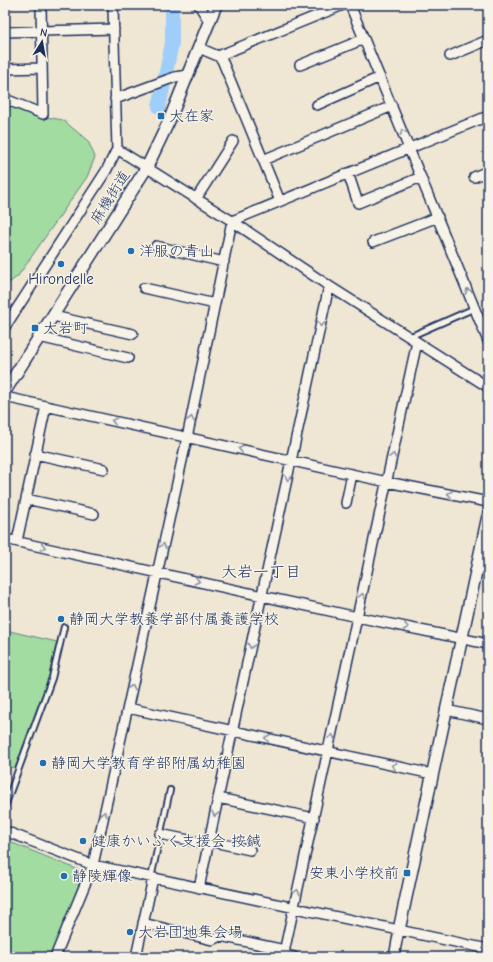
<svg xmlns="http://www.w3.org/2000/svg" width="493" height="962" viewBox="0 0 493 962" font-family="'Comic Neue','Klee One',sans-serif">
	<rect width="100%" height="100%" fill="#efe6d4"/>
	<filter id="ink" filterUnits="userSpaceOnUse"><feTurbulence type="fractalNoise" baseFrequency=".025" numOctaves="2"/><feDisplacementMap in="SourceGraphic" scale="8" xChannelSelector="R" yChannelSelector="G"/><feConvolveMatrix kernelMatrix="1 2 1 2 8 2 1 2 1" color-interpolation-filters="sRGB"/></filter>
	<g filter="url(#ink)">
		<path fill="#a2dca1" stroke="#5e8680" d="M 5,103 L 41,116 L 63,120 L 88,141 L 95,157 L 87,177 L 18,276 L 9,283 L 5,291 Z
			M 5,630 L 57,642 L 49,676 L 15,768 L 5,766 Z
			M 5,840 L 84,872 L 51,957 L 5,957 Z"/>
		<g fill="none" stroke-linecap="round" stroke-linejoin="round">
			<path stroke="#9fcefa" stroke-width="14" d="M 165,77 L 172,43 L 172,5
				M 159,107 L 164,83"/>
			<defs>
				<path id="service" d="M 409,337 L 475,308
					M 5,806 L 52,678 L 64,627
					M 151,878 L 170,790"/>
				<path id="minor" d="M 199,5 L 209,21
					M 350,5 L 488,341
					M 5,32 L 114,29
					M 199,48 L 218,56 L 222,60 L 280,201
					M 218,56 L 343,5
					M 450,56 L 488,40
					M 300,65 L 364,39
					M 5,69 L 42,68
					M 5,99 L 43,114 L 41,5
					M 115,99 L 175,77 L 188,75
					M 317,105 L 380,77
					M 117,149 L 232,221 L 329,286 L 488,387
					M 263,160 L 392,106
					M 348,173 L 358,203 L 421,177
					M 474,177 L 488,171
					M 196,199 L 233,141
					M 373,242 L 438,217
					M 156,246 L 224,262
					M 144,288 L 215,304
					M 53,316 L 133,334
					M 5,327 L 106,171 L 117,149 L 113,5
					M 39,337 L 128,358
					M 5,397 L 387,482 L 488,502
					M 35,454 L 104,469
					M 26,499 L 94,514
					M 346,503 L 352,474
					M 5,539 L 357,617 L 488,644
					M 17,541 L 46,406
					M 477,569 L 488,571
					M 128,708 L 432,774
					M 446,710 L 488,719
					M 218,798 L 314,818
					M 5,831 L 93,865 L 488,949
					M 160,834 L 208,844
					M 209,841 L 250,850
					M 199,888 C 241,687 286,486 329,286
					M 143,923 L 212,940 L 220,936 L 285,950
					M 284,955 L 294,957
					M 55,957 L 93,865 L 187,438 L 232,221 L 488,116
					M 136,957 L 153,878
					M 283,957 L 417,342
					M 394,957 L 399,930"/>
				<path id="tertiary" d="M 5,391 L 147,167 L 169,121 L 216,5
					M 399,930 L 488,516"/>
			</defs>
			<use href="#service" stroke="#1b2f5e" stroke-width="8"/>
			<use href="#minor" stroke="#1b2f5e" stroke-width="12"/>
			<use href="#tertiary" stroke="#1b2f5e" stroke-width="14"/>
			<use href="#service" stroke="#f7f3e8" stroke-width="4.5"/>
			<use href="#minor" stroke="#f7f3e8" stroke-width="9"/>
			<use href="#tertiary" stroke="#f7f3e8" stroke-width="11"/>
		</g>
		<defs><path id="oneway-chevron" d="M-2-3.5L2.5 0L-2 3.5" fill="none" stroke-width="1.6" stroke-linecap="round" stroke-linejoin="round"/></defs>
		<g stroke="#8991a3">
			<use href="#oneway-chevron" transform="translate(403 132) rotate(-112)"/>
			<use href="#oneway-chevron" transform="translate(468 291) rotate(-112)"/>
			<use href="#oneway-chevron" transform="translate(321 324) rotate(102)"/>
			<use href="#oneway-chevron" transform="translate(191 419) rotate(-78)"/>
			<use href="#oneway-chevron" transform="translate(114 421) rotate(-168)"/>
			<use href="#oneway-chevron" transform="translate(241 449) rotate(-168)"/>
			<use href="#oneway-chevron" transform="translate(393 456) rotate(-78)"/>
			<use href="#oneway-chevron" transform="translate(288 478) rotate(102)"/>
			<use href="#oneway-chevron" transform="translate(450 494) rotate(-169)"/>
			<use href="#oneway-chevron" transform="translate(163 546) rotate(-78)"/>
			<use href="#oneway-chevron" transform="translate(43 547) rotate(13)"/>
			<use href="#oneway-chevron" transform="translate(197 581) rotate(12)"/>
			<use href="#oneway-chevron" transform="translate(362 596) rotate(-77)"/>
			<use href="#oneway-chevron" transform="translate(406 627) rotate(12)"/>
			<use href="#oneway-chevron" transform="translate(251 646) rotate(103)"/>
			<use href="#oneway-chevron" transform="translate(132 687) rotate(-78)"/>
			<use href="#oneway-chevron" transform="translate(332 737) rotate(-78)"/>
			<use href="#oneway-chevron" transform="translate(267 738) rotate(-168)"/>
			<use href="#oneway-chevron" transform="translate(394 766) rotate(-168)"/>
			<use href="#oneway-chevron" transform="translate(104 814) rotate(-78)"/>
			<use href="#oneway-chevron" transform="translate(215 814) rotate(102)"/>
			<use href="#oneway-chevron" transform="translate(297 892) rotate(-77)"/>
		</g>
	</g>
	<g fill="#1f6fb2" stroke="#f7f3e8" stroke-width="1.5">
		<rect x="157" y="112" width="8" height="8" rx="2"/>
		<circle cx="131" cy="251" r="4"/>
		<circle cx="61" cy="264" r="4"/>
		<rect x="31" y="324" width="8" height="8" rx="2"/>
		<circle cx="61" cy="619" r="4"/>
		<circle cx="43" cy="763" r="4"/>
		<circle cx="83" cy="841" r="4"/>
		<rect x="403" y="869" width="8" height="8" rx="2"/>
		<circle cx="64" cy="876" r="4"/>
		<circle cx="130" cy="932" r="4"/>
	</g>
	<g text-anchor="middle" stroke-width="3" stroke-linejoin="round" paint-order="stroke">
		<g font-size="15" fill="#1b2f5e" stroke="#f7f3e8" text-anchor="start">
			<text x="169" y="121">大在家</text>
			<text x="139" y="256">洋服の青山</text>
			<text x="61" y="284" text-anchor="middle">Hirondelle</text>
			<text x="43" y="333">大岩町</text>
			<text x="69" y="624">静岡大学教養学部付属養護学校</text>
			<text x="51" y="768">静岡大学教育学部附属幼稚園</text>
			<text x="91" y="846">健康かいふく支援会 按鍼</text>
			<text x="399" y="878" text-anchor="end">安東小学校前</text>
			<text x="72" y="881">静陵輝像</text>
			<text x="138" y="937">大岩団地集会場</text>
		</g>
		<g font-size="15" fill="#1b2f5e" stroke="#f7f3e8">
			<text transform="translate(110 197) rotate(-58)" y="5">麻機街道</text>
		</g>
		<g font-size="16" fill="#1b2f5e" stroke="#f7f3e8">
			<text x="261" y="577">大岩一丁目</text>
		</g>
	</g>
	<rect width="493" height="962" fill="none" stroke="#f7f3e8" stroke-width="20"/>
	<rect x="10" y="10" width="473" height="942" fill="none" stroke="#1b2f5e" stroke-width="1.5" filter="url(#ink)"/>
	<g transform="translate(42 42) rotate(11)" stroke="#f7f3e8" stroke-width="3" paint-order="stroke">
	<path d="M0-3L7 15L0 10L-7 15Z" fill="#1b2f5e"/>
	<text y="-6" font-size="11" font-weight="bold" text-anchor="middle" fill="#1b2f5e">N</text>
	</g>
</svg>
